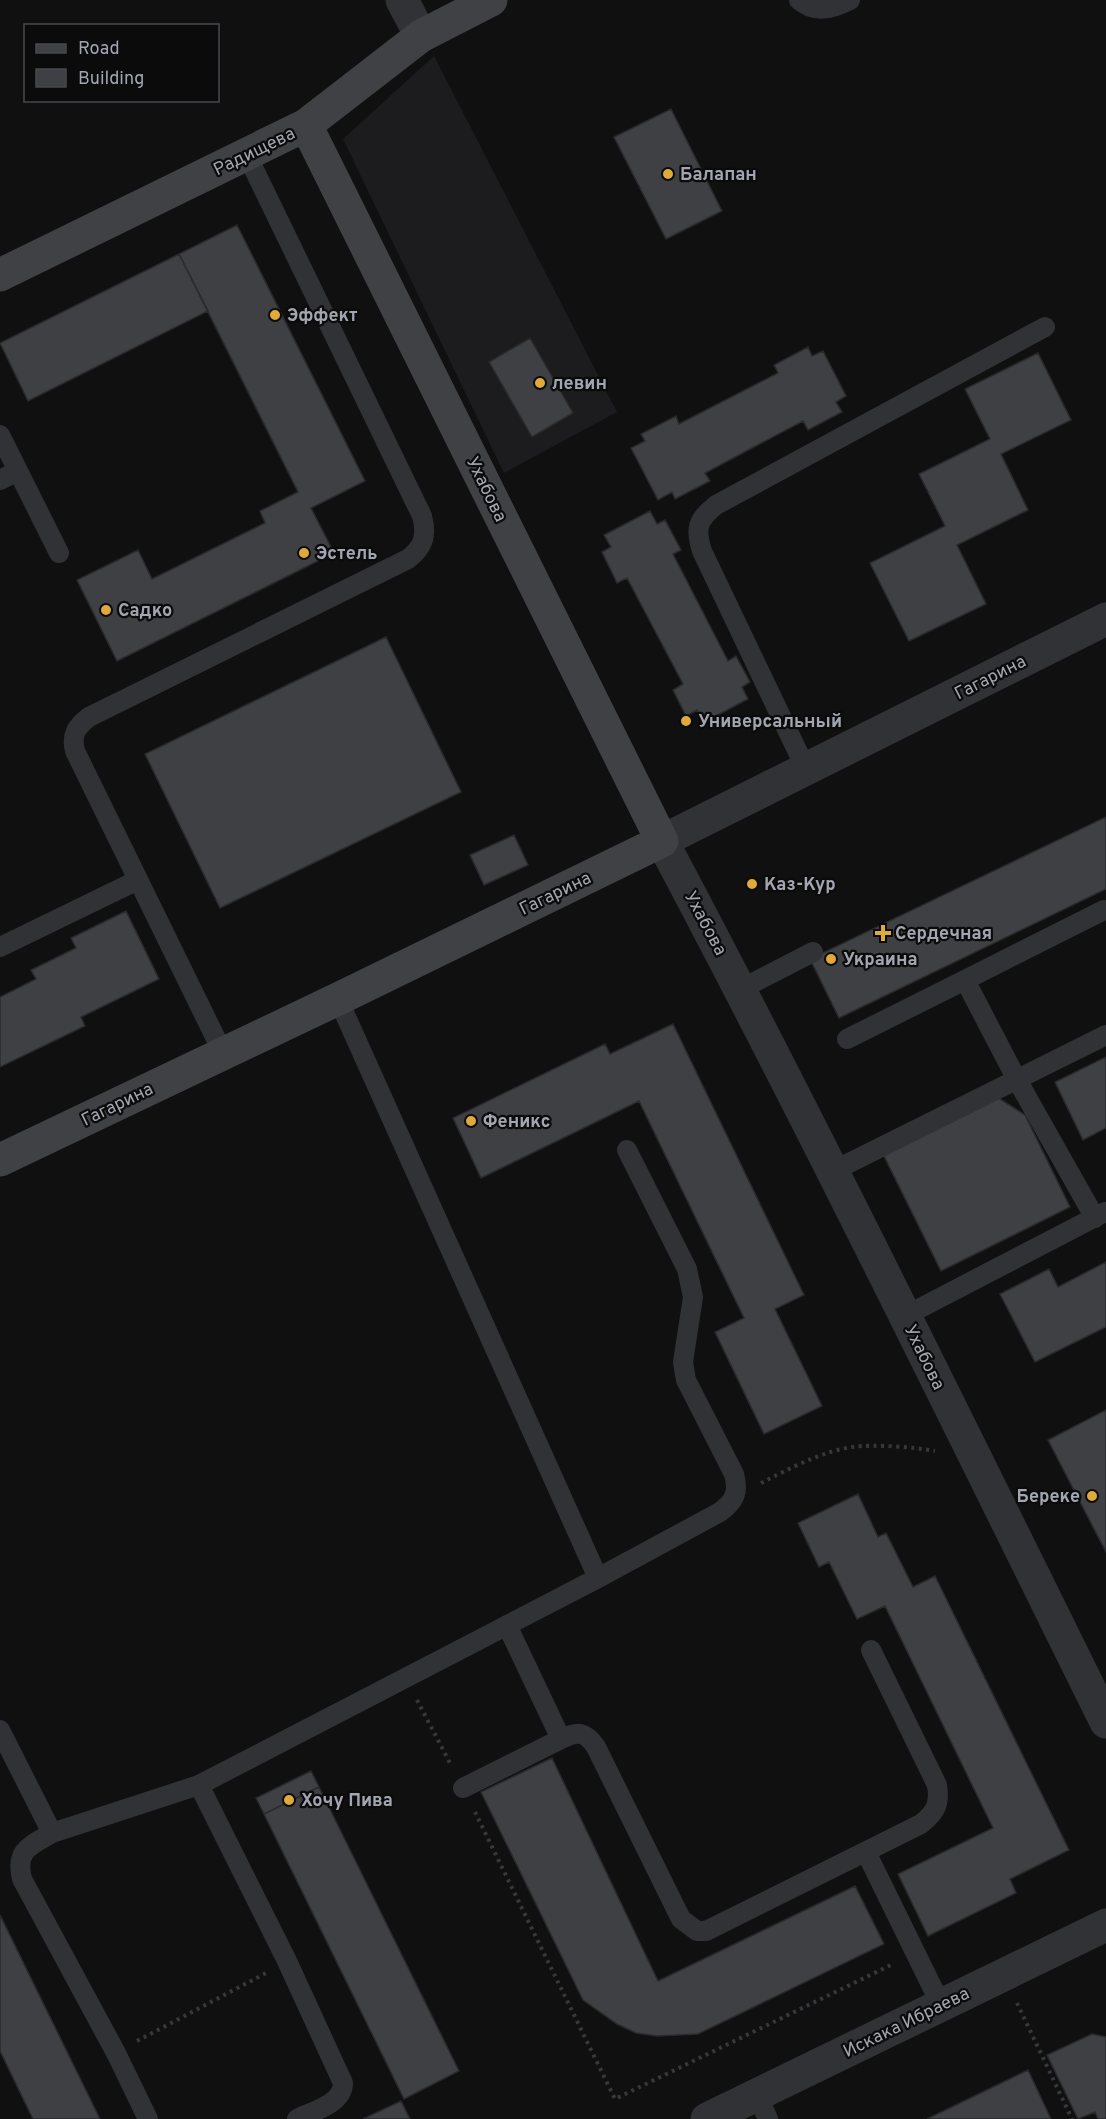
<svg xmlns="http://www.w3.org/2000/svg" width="1106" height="2119" viewBox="0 0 1106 2119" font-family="Overpass,sans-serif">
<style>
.built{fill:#1c1c1e}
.building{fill:#3f4044;stroke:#2a2a2d;stroke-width:1.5}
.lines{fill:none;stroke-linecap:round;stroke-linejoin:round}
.path{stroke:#37383c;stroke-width:4;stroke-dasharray:3 4.5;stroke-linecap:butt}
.lane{stroke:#313235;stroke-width:20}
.street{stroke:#313235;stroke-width:33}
.secondary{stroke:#3f4145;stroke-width:33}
.poi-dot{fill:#dfaa39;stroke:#0b0b0c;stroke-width:2}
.labels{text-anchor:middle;stroke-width:4.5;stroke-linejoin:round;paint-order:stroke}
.street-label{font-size:18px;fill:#a2a6b0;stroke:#0b0b0c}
.poi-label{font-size:18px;font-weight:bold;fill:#a2a6b0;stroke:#0b0b0c;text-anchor:start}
</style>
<rect width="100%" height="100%" fill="#101011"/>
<path class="built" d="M434 56 617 412 504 473 343 139Z"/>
<path class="building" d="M671 109 722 211 666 239 614 137Z
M237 225 365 481 311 508 334 553 117 661 77 580 138 550 152 579 265 523 260 511 298 492 179 254Z
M179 254 208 311 28 401 0 343Z
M530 338 573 413 532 437 489 362Z
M808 347 812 356 823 351 846 396 836 402 842 412 808 430 803 421 705 473 710 481 675 499 672 492 658 500 631 448 645 441 641 434 676 416 679 424 778 373 774 365Z
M1038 353 1071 420 1001 454 1028 510 957 545 986 604 909 641 870 563 945 526 919 474 990 439 965 389Z
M650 511 657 524 665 520 681 550 673 554 728 661 736 656 750 682 742 687 748 699 703 723 697 710 686 716 673 690 683 684 627 578 617 583 602 552 611 547 604 535Z
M386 637 461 792 220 908 145 754Z
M1106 817V889L839 1018 810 959Z
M514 835 528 865 484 885 470 855Z
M126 911 159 979 81 1017 85 1026 0 1067V997L36 979 31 970 76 948 71 938Z
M673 1024 804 1295 775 1309 822 1406 764 1434 715 1332 744 1318 639 1101 481 1178 453 1118 605 1044 610 1054Z
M1106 1057V1128L1083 1140 1055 1082Z
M997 1097 1025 1115 1070 1207 941 1271 883 1154Z
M1106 1262V1327L1035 1362 1000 1294 1049 1269 1058 1287Z
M1106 1410V1552L1048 1440Z
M858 1494 878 1537 886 1533 913 1587 935 1576 1069 1850 1010 1879 1016 1893 928 1936 898 1874 993 1828 885 1606 857 1619 829 1562 819 1567 798 1523Z
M552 1758 658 1981 855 1886 884 1944 698 2034 657 2036 636 2033 617 2024 583 2000 481 1792Z
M311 1771 319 1787 264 1814 256 1798Z
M319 1787 459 2071 404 2099 264 1814Z
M0 1915 100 2119H33L0 2051Z
M1092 2034 1106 2037V2119H1098L1095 2112 1078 2119 1047 2055Z
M1028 2070 1051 2119H927Z
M401 2101 410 2119H363Z"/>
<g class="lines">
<path class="path" d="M761 1483C789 1469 820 1452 852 1447 874 1444 913 1447 935 1451
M417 1700 451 1765
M475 1812 615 2099 893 1964
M1017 2003 1072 2119
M137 2041 266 1973"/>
<path class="lane" d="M799 0C815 14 832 9 850 0
M0 435 59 553
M0 480 18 471
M806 769 702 551C695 529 697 520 716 505L1045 327
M0 947 138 880
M741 989 813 952
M338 999 598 1578
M847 1039 965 980
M223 1053 75 751C71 735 76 727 89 717L408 559C424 547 427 535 422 516L247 155
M833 1171 1106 1035
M1095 1218 1016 1078 965 980 1104 910
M905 1316 1105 1212
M507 1625 561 1739
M0 1730 52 1833C30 1846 15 1850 22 1879L116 2053 148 2119
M463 1788 561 1739C578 1731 585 1731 596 1747L681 1919 697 1931H706L921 1824C936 1812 940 1804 937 1785L871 1650
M52 1833 199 1785
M866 1852 941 2005
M757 2095 768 2119
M297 2119C313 2111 343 2104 343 2083L287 1961 199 1785 598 1578 720 1512C735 1501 739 1492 734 1474L686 1380 683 1362 693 1297 687 1269 627 1150"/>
<path class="street" d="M402 0 421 36
M1106 619 662 841C816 1131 960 1427 1106 1722
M707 2119 1106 1925"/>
<path class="secondary" d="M0 275 306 125 421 36 491 0
M0 1160 338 999 662 841 306 125"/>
</g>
<g class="poi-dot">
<circle cx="668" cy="174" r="6"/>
<circle cx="275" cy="315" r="6"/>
<circle cx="540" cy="383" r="6"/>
<circle cx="304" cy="553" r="6"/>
<circle cx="106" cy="610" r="6"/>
<circle cx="686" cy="721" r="6"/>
<circle cx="752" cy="884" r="6"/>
<path d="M880 924h6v6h6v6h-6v6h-6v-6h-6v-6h6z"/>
<circle cx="831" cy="959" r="6"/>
<circle cx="471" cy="1121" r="6"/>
<circle cx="1092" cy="1496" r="6"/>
<circle cx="289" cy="1800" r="6"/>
</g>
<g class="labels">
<g class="street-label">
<text transform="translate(254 151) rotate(-26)" y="6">Радищева</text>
<text transform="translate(487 489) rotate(64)" y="6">Ухабова</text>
<text transform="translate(990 677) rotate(-27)" y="6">Гагарина</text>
<text transform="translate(555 893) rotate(-26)" y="6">Гагарина</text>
<text transform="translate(706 923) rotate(62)" y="6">Ухабова</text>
<text transform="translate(117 1104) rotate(-26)" y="6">Гагарина</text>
<text transform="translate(925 1357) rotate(64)" y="6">Ухабова</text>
<text transform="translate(906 2022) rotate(-26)" y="6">Искака Ибраева</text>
</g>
<g class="poi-label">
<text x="680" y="180">Балапан</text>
<text x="287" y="321">Эффект</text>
<text x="552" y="389">левин</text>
<text x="316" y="559">Эстель</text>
<text x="118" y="616">Садко</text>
<text x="698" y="727">Универсальный</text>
<text x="764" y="890">Каз-Кур</text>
<text x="895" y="939">Сердечная</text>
<text x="843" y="965">Украина</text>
<text x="483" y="1127">Феникс</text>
<text x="1080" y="1502" text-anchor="end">Береке</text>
<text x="301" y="1806">Хочу Пива</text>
</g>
</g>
<rect x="24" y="24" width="195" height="78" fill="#0b0b0c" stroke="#47494e" stroke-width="1.5"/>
<rect x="36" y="44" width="30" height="9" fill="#3f4145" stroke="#47494e" stroke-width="1.5"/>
<text x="78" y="54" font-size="18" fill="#a2a6b0">Road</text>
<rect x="36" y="69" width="30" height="18" fill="#3f4044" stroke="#47494e" stroke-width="1.5"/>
<text x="78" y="84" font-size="18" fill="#a2a6b0">Building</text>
</svg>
